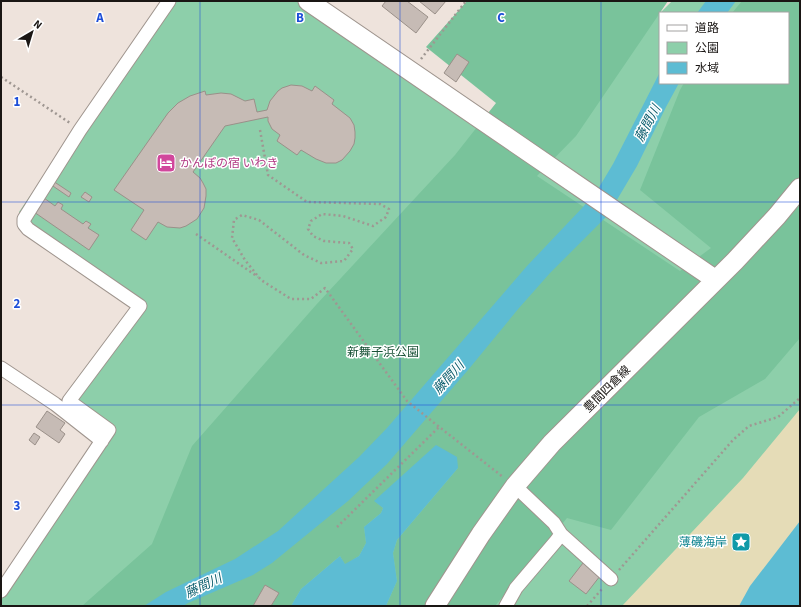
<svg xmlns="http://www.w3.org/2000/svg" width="801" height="607" viewBox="0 0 801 607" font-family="'Source Sans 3','Noto Sans JP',sans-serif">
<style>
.green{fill:#8dcfaa}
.forest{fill:#79c39b}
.sand{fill:#e5dcb7}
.water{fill:#5dbcd3}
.building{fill:#c6bbb5;stroke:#9a9089}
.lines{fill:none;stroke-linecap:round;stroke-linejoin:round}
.street-casing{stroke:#9f958e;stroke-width:15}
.secondary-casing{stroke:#9f958e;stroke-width:21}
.path{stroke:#9f9792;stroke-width:2.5;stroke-dasharray:2 3;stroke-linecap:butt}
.street{stroke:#fff;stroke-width:13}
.secondary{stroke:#fff;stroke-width:19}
.grid{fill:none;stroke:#1d4ed8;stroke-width:1;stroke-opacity:0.55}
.labels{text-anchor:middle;stroke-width:3;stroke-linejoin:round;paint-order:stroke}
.hotel-label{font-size:12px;fill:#b23c85;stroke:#fff;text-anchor:start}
.park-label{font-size:12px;fill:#185136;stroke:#fff}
.street-label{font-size:12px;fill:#1a1614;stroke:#fff}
.culture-label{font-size:12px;fill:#0d838f;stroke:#fff;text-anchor:end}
.water-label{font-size:13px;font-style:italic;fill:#106070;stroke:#fff}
.grid-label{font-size:13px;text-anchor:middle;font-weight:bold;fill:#1d4ed8;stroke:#fff;stroke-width:3;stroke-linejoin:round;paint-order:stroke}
</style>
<rect width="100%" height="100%" fill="#eee3dc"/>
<path class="green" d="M163 1H313L532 146 660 13V83H788V13H660L672 1H800V565L768 606H1V581L107 428 64 400 70 388 134 303 22 224 19 212Z"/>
<path class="forest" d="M467 1H668L576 136 537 176 680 271 711 248 640 190 680 90 684 83H788V13H732L742 1H800V338L765 379 699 417 611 530 567 518 495 606H386L397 581 393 553 397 540 458 468 375 501 383 508 381 513 364 527 366 543 359 556 345 565 340 556 301 589 291 606H82L152 544 192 446 316 305 455 155 496 103 426 47Z"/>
<path class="sand" d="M800 409V606H622L743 478Z"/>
<path class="water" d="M706 1H736L727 13H697Z
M660 72V83H679L666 107 637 166 608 215 550 273 519 308 468 370 387 464 348 501 272 563 253 575 188 603 183 606H144L166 592 235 559 278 531 359 457 387 428 527 266 583 207 598 189 613 164Z
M436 445 457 457 458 468 397 540 393 553 397 581 386 606H291L301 589 340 556 345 564 359 556 366 543 364 527 381 513 383 508 374 501Z
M800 521V606H739L750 586Z"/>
<path class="building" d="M386 1H407L428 17 416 33 382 6Z
M419 1H446L435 14Z
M457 54 469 62 456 82 444 73Z
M291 85 302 86 312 91 315 86 334 100 332 104 350 118 354 125 355 132V138L354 144 350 151 342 160 336 163H326L316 159 301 150 297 155 277 141 280 135 272 129 268 121V117L225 126 193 172 200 178 203 183 206 189V196L204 208 197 219 186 226 180 228 167 227 158 222 146 240 131 230 144 210 114 190 168 113 178 103 190 96 205 91 206 95 221 93 231 94 245 101 254 99 257 112 267 110 270 101 278 91 282 88Z
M50 179 71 193 69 197 47 182Z
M85 192 92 197 89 202 81 197Z
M44 198 55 206 58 202 63 205 61 209 83 224 86 221 91 224 88 228 99 235 89 250 34 212Z
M47 411 65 423 60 430 65 434 59 443 36 427Z
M34 433 40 437 35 445 29 440Z
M583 563 600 576 586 594 569 581Z
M265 585 279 593 271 606H253Z"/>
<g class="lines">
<defs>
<path id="street" d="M1 368 55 404 102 441
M561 534 611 579
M1 591 109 430 69 401 140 306 28 229 24 224V219L80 130 169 1
M506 606 516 588 556 541 561 534 554 523 515 486"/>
<path id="secondary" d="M308 1C443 94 580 187 716 280
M435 606 481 534 515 486 552 443 735 261 777 216 800 188"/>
</defs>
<use href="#street" class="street-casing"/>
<use href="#secondary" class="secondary-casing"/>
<path class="path" d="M421 59 466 1
M1 77 70 123
M260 130 268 175 307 202 380 204 389 209 386 217 373 226 343 216 322 214 311 221 308 229 313 236 324 241 349 243 353 249 344 261 321 263 304 255 259 220 242 215 234 220 232 238 245 260 261 280 291 299H311L325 288 407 401 433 422 503 477
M196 234 258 277
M337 527 439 427
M619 570 733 440 749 426 778 417 800 398
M587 606 602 589"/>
<use href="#street" class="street"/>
<use href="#secondary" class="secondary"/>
</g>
<path class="grid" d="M200 1V606M400 1V606M601 1V606M1 202H800M1 405H800"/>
<defs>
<symbol id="hotel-square" viewBox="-11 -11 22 22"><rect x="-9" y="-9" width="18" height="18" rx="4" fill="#d1479c" stroke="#fff"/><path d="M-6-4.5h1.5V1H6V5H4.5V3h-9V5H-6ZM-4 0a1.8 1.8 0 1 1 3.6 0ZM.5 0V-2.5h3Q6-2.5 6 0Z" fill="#fff"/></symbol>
<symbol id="sight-square" viewBox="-11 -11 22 22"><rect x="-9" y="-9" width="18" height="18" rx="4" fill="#0f9aa8" stroke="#fff"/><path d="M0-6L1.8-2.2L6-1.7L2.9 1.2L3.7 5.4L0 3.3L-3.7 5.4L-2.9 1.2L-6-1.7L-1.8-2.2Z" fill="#fff"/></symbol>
</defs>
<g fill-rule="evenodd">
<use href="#hotel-square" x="155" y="152" width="22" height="22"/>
<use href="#sight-square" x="730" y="531" width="22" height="22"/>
</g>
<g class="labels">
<g class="hotel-label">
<text x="180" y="167">かんぽの宿 いわき</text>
</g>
<g class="park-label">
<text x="383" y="356">新舞子浜公園</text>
</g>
<g class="street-label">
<text transform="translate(607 389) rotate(-45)" y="4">豊間四倉線</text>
</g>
<g class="culture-label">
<text x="727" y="546">薄磯海岸</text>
</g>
<g class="water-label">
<text transform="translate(647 123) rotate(-62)" y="5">藤間川</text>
<text transform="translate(448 377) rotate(-48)" y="5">藤間川</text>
<text transform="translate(203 585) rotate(-25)" y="5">藤間川</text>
</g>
</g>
<g class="grid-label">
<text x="100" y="22">A</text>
<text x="300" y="22">B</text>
<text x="501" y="22">C</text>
<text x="17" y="106">1</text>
<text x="17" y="308">2</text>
<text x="17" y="510">3</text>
</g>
<rect width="801" height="607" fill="none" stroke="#1a1614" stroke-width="4"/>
<rect x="659" y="12" width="130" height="72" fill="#ffffff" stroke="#a3a2a1"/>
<rect x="667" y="25" width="20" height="6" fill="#ffffff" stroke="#a3a2a1"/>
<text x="695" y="32" font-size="12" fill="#1a1614">道路</text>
<rect x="667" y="42" width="20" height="12" fill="#8dcfaa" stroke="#a3a2a1"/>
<text x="695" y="52" font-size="12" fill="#1a1614">公園</text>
<rect x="667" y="62" width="20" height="12" fill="#5dbcd3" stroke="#a3a2a1"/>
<text x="695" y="72" font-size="12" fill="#1a1614">水域</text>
<g transform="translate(32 32) rotate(38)" stroke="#ffffff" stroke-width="3" paint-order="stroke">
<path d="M0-3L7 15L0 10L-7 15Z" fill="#1a1614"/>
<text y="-6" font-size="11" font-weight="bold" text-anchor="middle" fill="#1a1614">N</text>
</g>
</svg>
